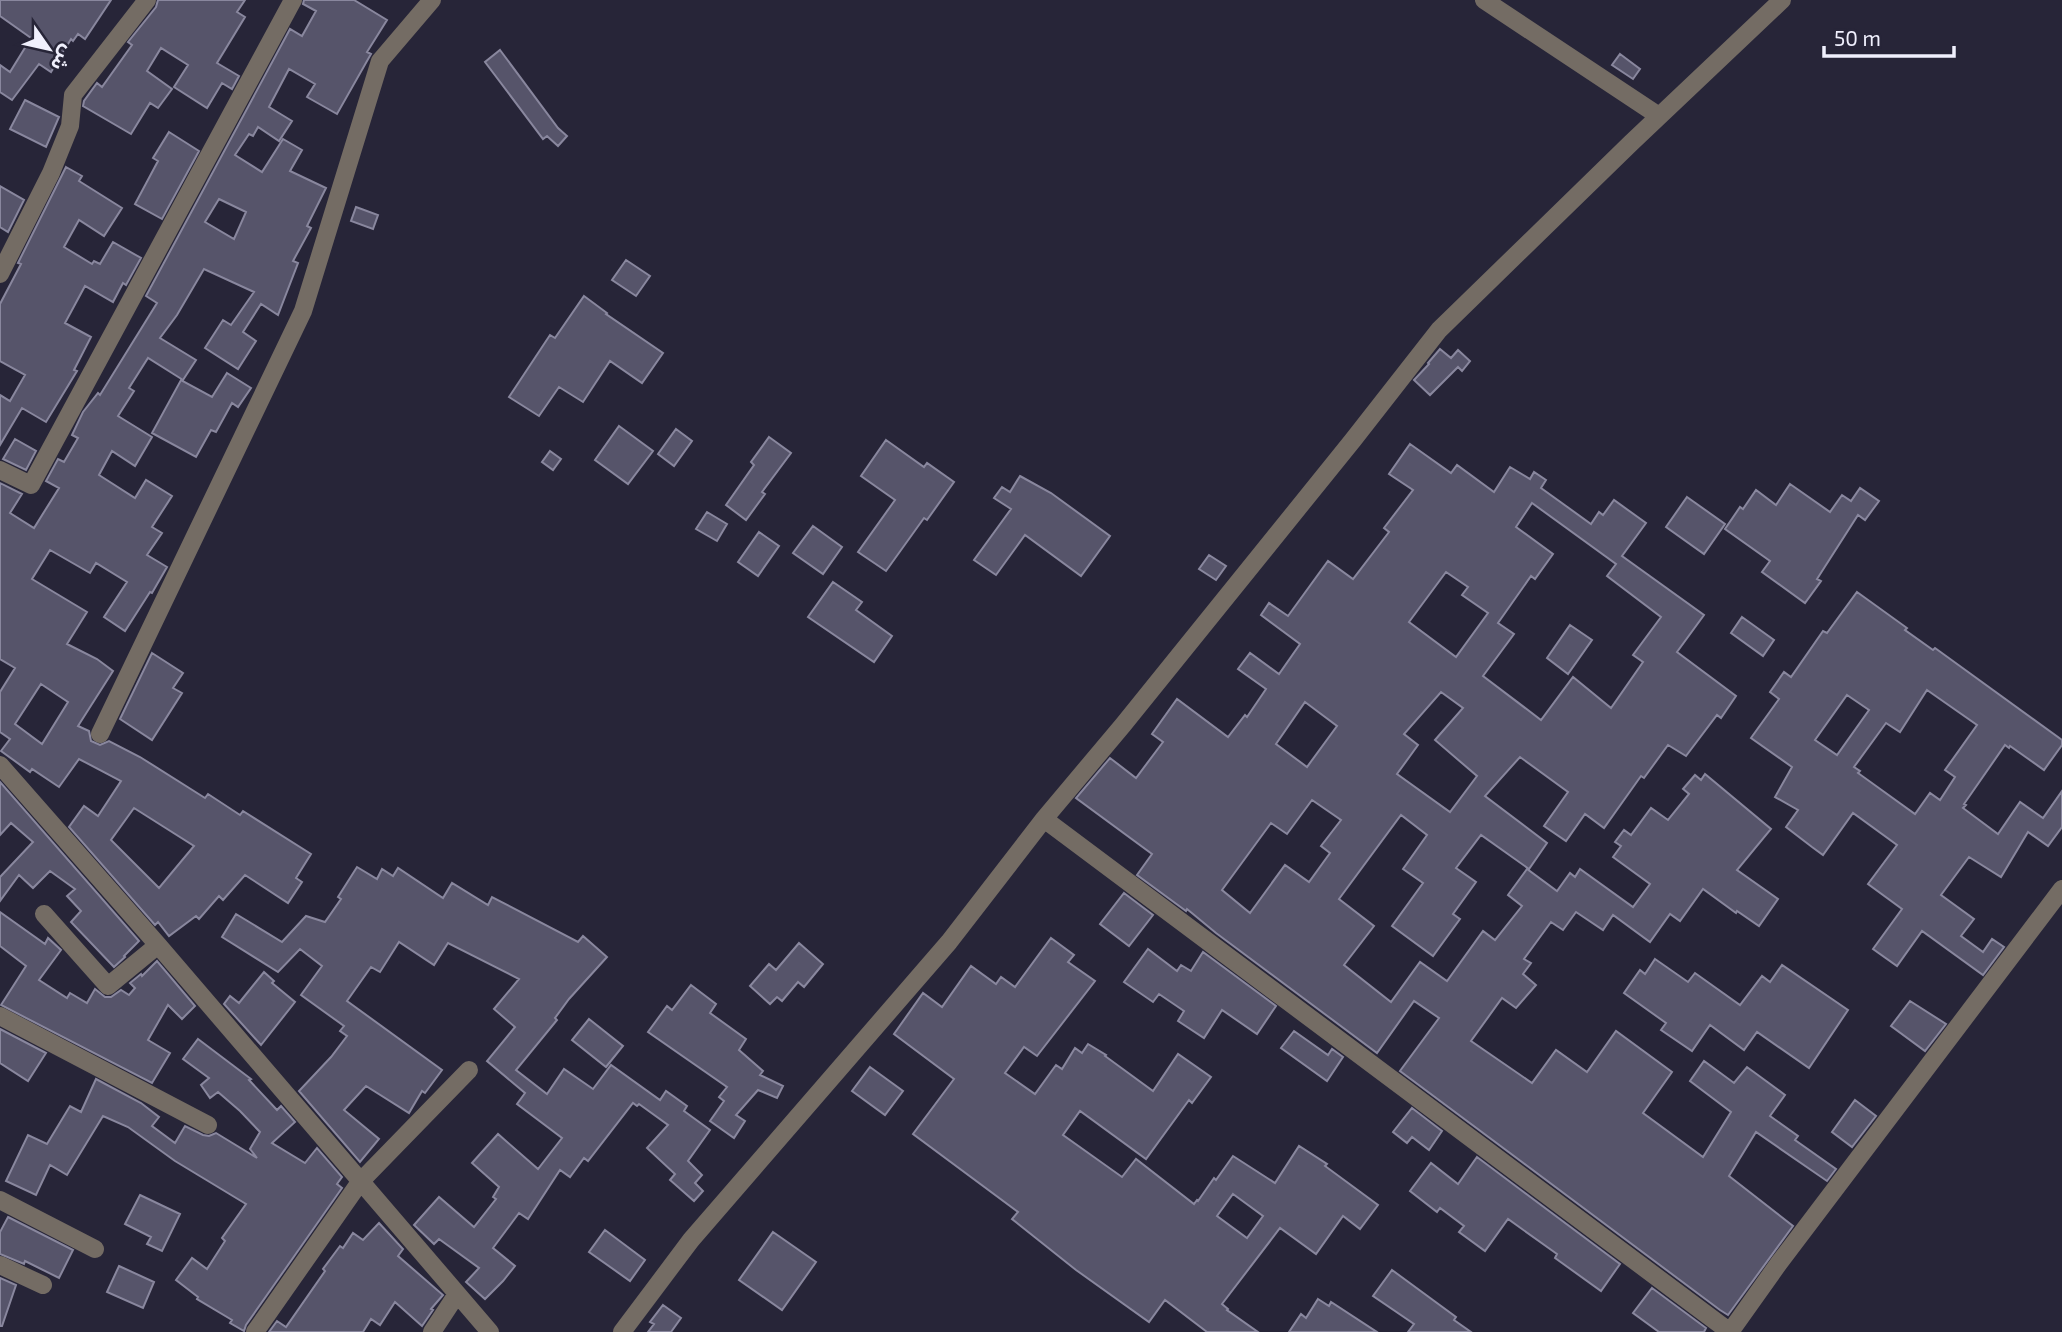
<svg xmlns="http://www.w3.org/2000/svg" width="2062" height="1332" viewBox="0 0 2062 1332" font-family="'Exo 2','Noto Sans Arabic',sans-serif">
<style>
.building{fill:#56546a;stroke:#89879e;stroke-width:2;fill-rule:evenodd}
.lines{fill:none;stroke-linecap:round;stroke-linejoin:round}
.minor{stroke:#746c64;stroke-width:18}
</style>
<rect width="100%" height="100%" fill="#272538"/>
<path class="building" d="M0 0H111L85 39 78 34 73 41 71 39 51 72 39 64 12 100 0 92V65L10 72 31 38 0 16Z
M158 0H245L237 12 245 17 217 63 239 76 232 89 222 83 207 108 174 87 188 65 161 48 147 71 172 89 158 108 150 103 131 134 83 106 84 101 97 83 102 87 132 45 128 42 156 7Z
M304 0H354L387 20 367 52 371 54 337 114 307 97 315 84 289 69 269 107 292 121 279 141 258 127 253 136 249 134 235 155 262 172 283 139 302 150 290 171 326 188 307 226 311 228 293 261 298 263 278 315 261 304 243 332 256 341 238 369 205 348 223 320 231 325 254 292 204 269 177 315 160 338 196 360 183 380 148 358 129 388 134 391 118 416 152 437 135 466 112 451 99 475 135 498 146 480 172 496 152 527 162 533 147 555 167 567 152 593 150 592 125 631 104 617 127 582 96 563 90 573 50 550 32 579 87 612 67 644 97 659 113 671 78 726 89 731 91 741 100 745 109 741 140 757 205 798 208 794 240 815 243 811 311 854 296 878 302 882 288 903 245 875 223 900 219 896 199 919 196 916 169 936 158 922 155 925 69 827 84 806 98 816 121 781 79 759 59 787 32 769 30 772 1 751 10 739 0 732V692L15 668 0 659V483L22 494 10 513 34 528 59 488 46 481 58 459 64 462 78 438 72 435 83 412 98 393 100 395 157 303 146 296 290 29 302 36 316 11 303 4ZM219 199 246 212 234 239 205 222ZM41 684 68 702 42 744 15 724ZM134 808 194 846 159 888 111 840Z
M500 50 558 128 567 136 558 146 547 136 543 139 485 62Z
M1620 54 1640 69 1633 79 1612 65Z
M25 100 59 117 46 147 10 129Z
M169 132 199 151 162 219 135 204 158 161 153 158Z
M66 167 82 176 79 181 122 208 104 236 79 220 64 247 92 264 94 261 100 264 113 242 141 258 126 285 123 283 113 302 85 286 65 323 91 337 74 370 77 371 46 422 22 408 0 445V395L10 401 25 375 0 361V304L21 264 18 263Z
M0 186 24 200 8 232 0 227Z
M356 207 378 215 373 229 351 221Z
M626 260 650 276 636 296 612 280Z
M584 296 607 313 606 314 663 353 642 383 610 361 583 402 559 387 539 416 509 397 550 335 555 338Z
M1440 349 1451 358 1458 350 1470 361 1462 371 1458 367 1430 395 1414 380 1429 364 1428 363Z
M227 373 251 388 238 407 232 403 216 432 211 430 196 457 152 433 181 380 212 397Z
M619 426 653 451 628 484 595 460Z
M676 429 692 441 674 466 658 454Z
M769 437 791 453 762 492 765 494 746 520 726 505 754 465 751 462Z
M15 439 36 451 26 470 3 459Z
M886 440 924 467 927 463 954 482 927 520 924 518 886 571 858 552 895 500 861 476Z
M1410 444 1451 473 1457 465 1494 492 1510 467 1530 479 1534 472 1546 480 1541 488 1591 524 1599 512 1603 515 1614 500 1646 523 1622 556 1704 615 1677 652 1736 696 1721 718 1717 715 1686 756 1668 745 1644 778 1641 776 1604 828 1585 814 1566 841 1544 826 1568 792 1520 757 1485 796 1547 843 1529 869 1481 835 1456 868 1476 882 1453 914 1460 919 1433 956 1392 926 1423 883 1403 869 1427 835 1401 815 1339 899 1374 926 1344 965 1391 1002 1420 962 1447 981 1483 931 1495 940 1522 906 1508 895 1527 869 1557 891 1570 873 1575 877 1580 869 1633 907 1650 884 1613 857 1621 846 1615 842 1624 830 1631 835 1651 808 1668 820 1689 794 1683 789 1695 775 1701 780 1705 774 1771 829 1737 870 1778 899 1759 926 1737 911 1736 913 1703 889 1680 921 1670 914 1650 942 1613 915 1603 930 1576 912 1563 930 1551 922 1524 959 1531 963 1523 974 1536 985 1516 1008 1502 998 1471 1041 1532 1083 1556 1050 1587 1072 1616 1031 1672 1072 1643 1113 1703 1157 1731 1112 1690 1081 1704 1061 1734 1083 1747 1067 1785 1095 1770 1116 1798 1136 1795 1140 1836 1169 1827 1181 1756 1132 1729 1176 1793 1226 1728 1315 1720 1310 1400 1071 1439 1018 1414 1001 1377 1053 1216 933 1187 909 1186 911 1137 875 1152 854 1076 798 1110 758 1136 778 1163 742 1152 734 1177 699 1228 737 1245 715 1247 717 1266 689 1238 669 1250 653 1279 674 1300 644 1261 615 1269 603 1288 616 1328 561 1353 579 1389 532 1384 528 1413 490 1389 474ZM1532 503 1616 564 1607 576 1661 617 1633 655 1643 662 1611 708 1573 677 1541 720 1483 676 1514 634 1498 623 1531 576 1535 579 1553 554 1516 527ZM1446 572 1468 587 1462 595 1488 613 1456 657 1409 622ZM1441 692 1463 708 1435 740 1477 776 1450 812 1397 774 1418 745 1404 734ZM1305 702 1337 726 1307 767 1276 744ZM1312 800 1341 820 1321 846 1330 853 1309 882 1285 865 1250 913 1222 890 1271 823 1287 834Z
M550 451 561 459 553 470 542 462Z
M1020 476 1051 493 1110 536 1081 576 1025 535 996 575 974 560 1011 509 994 498 1002 487 1010 492Z
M1790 484 1830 512 1842 495 1851 501 1860 488 1879 501 1865 520 1858 515 1817 579 1821 581 1805 603 1762 572 1770 561 1725 529 1740 507 1743 509 1756 490 1776 505Z
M1687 497 1725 524 1704 554 1666 527Z
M707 512 727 524 717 541 696 529Z
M813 526 842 547 823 574 793 553Z
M759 532 779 546 758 576 738 562Z
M1209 555 1226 566 1216 580 1199 569Z
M833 582 862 602 856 610 892 636 874 662 808 617Z
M1857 592 1907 628 1905 630 1933 650 1935 648 2062 740V745L2044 770 2010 746 2009 748 2005 745 1964 804 1966 805 1963 808 1998 834 2020 802 2043 818 2062 791V827L2048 846 2028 832 2001 877 1969 857 1941 895 1974 919 1961 936 1983 952 1992 939 2004 947 1983 975 1922 931 1897 966 1873 949 1902 909 1868 884 1897 845 1853 813 1823 855 1812 847 1786 827 1798 810 1775 797 1792 767 1751 738 1779 699 1770 692 1784 672 1791 677 1823 631 1827 633ZM1927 690 1977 725 1945 770 1955 777 1940 800 1930 793 1915 814 1858 773 1860 771 1854 767 1886 723 1900 732ZM1847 695 1869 710 1837 755 1815 740Z
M1742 617 1774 640 1763 656 1731 633Z
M1570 625 1592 640 1568 674 1547 658Z
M152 653 183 673 173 688 182 693 152 740 120 719Z
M0 782 139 941 124 956 125 957 114 967 71 922 81 911 67 896 75 889 50 871 33 888 19 875 0 901V877L33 842 11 823 0 835Z
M357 867 377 879 382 869 393 876 398 868 443 898 452 883 488 905 492 897 578 942 583 936 607 957 569 999 555 1018 557 1020 516 1070 547 1094 564 1069 593 1089 611 1065 660 1100 666 1091 687 1106 684 1111 710 1130 688 1161 702 1175 695 1183 703 1191 694 1201 670 1180 675 1174 647 1148 668 1125 639 1104 637 1106 633 1103 588 1161 584 1158 570 1177 560 1170 528 1219 519 1213 493 1248 515 1266 503 1281 485 1299 466 1282 479 1268 439 1239 434 1244 414 1225 439 1197 474 1227 496 1199 493 1197 499 1187 472 1163 498 1134 538 1169 562 1138 517 1104 525 1093 487 1061 515 1027 494 1009 519 979 448 943 434 965 399 942 380 972 371 967 347 1001 442 1070 425 1093 422 1091 409 1113 366 1086 344 1110 379 1139 360 1162 299 1091 331 1057 347 1036 340 1031 344 1026 301 995 322 966 300 949 278 972 222 937 236 914 282 942 306 916 325 922 341 899 338 897Z
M1124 893 1153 915 1129 946 1100 924Z
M0 912 45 944 48 938 61 950 39 980 67 998 70 993 87 1003 95 989 105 997H111L121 990 129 995 135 988 130 983 141 974 142 976 157 961 195 1006 182 1019 168 1005 148 1040 170 1053 152 1083 1 1005 26 966 0 946Z
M1051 938 1074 955 1068 962 1095 981 1037 1056 1024 1047 1005 1073 1035 1094 1056 1065 1062 1069 1075 1048 1082 1053 1088 1044 1106 1055 1105 1056 1153 1091 1178 1054 1211 1077 1192 1103 1189 1100 1146 1159 1080 1111 1063 1135 1122 1177 1136 1159 1194 1204 1197 1200 1198 1201 1214 1178 1216 1180 1233 1156 1275 1183 1299 1146 1327 1164 1325 1166 1378 1205 1360 1229 1343 1216 1316 1254 1280 1228 1222 1304 1228 1309 1227 1310 1258 1332H1207L1165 1300 1149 1322 1076 1270 1012 1219 1018 1212 913 1134 954 1079 894 1034 923 993 942 1007 971 966 996 984 1001 977 1015 987ZM1233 1194 1263 1216 1247 1238 1217 1216Z
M799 943 823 964 804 987 798 982 782 1001 777 997 770 1004 750 986 769 964 776 970Z
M1148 949 1177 971 1181 965 1191 971 1203 952 1276 1006 1257 1034 1222 1010 1204 1038 1178 1021 1184 1011 1159 994 1153 1002 1124 982Z
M1655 959 1688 982 1695 973 1740 1005 1762 976 1770 982 1782 965 1848 1010 1809 1068 1757 1032 1744 1050 1710 1025 1692 1051 1661 1030 1666 1023 1624 993 1640 970 1645 974Z
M264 972 274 981 272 983 295 1002 261 1045 224 1004 230 996 239 1003Z
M691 985 716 1004 710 1013 746 1039 739 1050 763 1071 760 1075 783 1086 777 1098 758 1090 736 1115 745 1121 734 1138 710 1121 724 1101 719 1097 727 1087 648 1032 667 1006 672 1010Z
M1910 1001 1946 1024 1925 1051 1891 1026Z
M589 1019 623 1046 606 1067 572 1040Z
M0 1029 46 1053 28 1081 0 1063Z
M1294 1031 1328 1055 1332 1049 1343 1057 1327 1081 1281 1048Z
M198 1039 251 1079 249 1080 277 1110 281 1106 295 1122 272 1143 305 1163 317 1148 342 1177 337 1184 342 1188 246 1325 244 1331 230 1323 232 1320 197 1299 198 1297 176 1280 192 1258 207 1269 225 1241 222 1238 246 1204 175 1161 128 1127 103 1116 67 1175 50 1165 36 1195 6 1181 28 1135 47 1144 70 1106 81 1112 96 1079 141 1103 159 1117 152 1126 175 1143 185 1126 203 1135 209 1136 216 1133 257 1158 250 1149 260 1132 240 1111 218 1092 210 1098 201 1085 209 1078 183 1059Z
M870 1067 903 1091 885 1115 852 1091Z
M1855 1100 1876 1116 1852 1147 1832 1132Z
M1412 1108 1442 1131 1429 1150 1412 1137 1407 1143 1393 1132Z
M1477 1157 1620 1264 1601 1291 1555 1258 1557 1254 1508 1219 1485 1251 1459 1232 1464 1226 1440 1208 1437 1212 1410 1191 1431 1163 1458 1184Z
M140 1195 180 1214 162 1251 147 1244 151 1237 125 1224Z
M8 1217 73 1250 59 1278 25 1261 24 1264 0 1254V1232Z
M379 1223 403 1249 398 1256 443 1295 431 1309 433 1310 422 1326 395 1302 380 1325 371 1319 363 1332H269L277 1321 286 1327 325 1271 323 1269 340 1246 343 1248 353 1233 363 1240Z
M605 1230 645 1260 630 1281 589 1252Z
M773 1232 816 1262 782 1310 739 1280Z
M119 1266 154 1282 143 1308 107 1292Z
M1392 1270 1456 1317 1454 1320 1471 1332H1408L1414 1324 1373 1296Z
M0 1278 16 1285 2 1326H0Z
M1652 1288 1706 1328 1704 1332H1659L1633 1313Z
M1318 1299 1329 1306 1331 1302 1377 1332H1289L1301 1314 1306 1318Z
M663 1305 681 1318 671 1332H648L654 1324 650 1322Z"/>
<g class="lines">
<path class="minor" d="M1484 0 1659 116
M0 274 51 173 70 126 73 95 147 0
M0 470 31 485 293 0
M100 734 303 311 380 61 432 0
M0 765 158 945 490 1332
M1044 819 1730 1332 1779 1263 2062 889
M44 914 108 986 158 945
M0 1016 208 1125
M0 1200 95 1249
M0 1265 43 1285
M255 1332 360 1182 469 1070
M432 1332 457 1294
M622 1332 691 1240 949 942 1044 819 1123 725 1353 440 1439 330 1631 143 1782 0"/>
</g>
<g transform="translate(49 49) rotate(124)" stroke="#272538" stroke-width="5" paint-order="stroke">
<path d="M0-5L12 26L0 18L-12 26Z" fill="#f0f0fd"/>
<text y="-10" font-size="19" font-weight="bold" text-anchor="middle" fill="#f0f0fd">ش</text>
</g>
<path d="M1824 46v10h130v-10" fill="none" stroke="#f0f0fd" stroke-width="3.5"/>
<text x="1834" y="46" font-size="21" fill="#f0f0fd" stroke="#272538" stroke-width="5" paint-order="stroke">50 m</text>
</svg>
